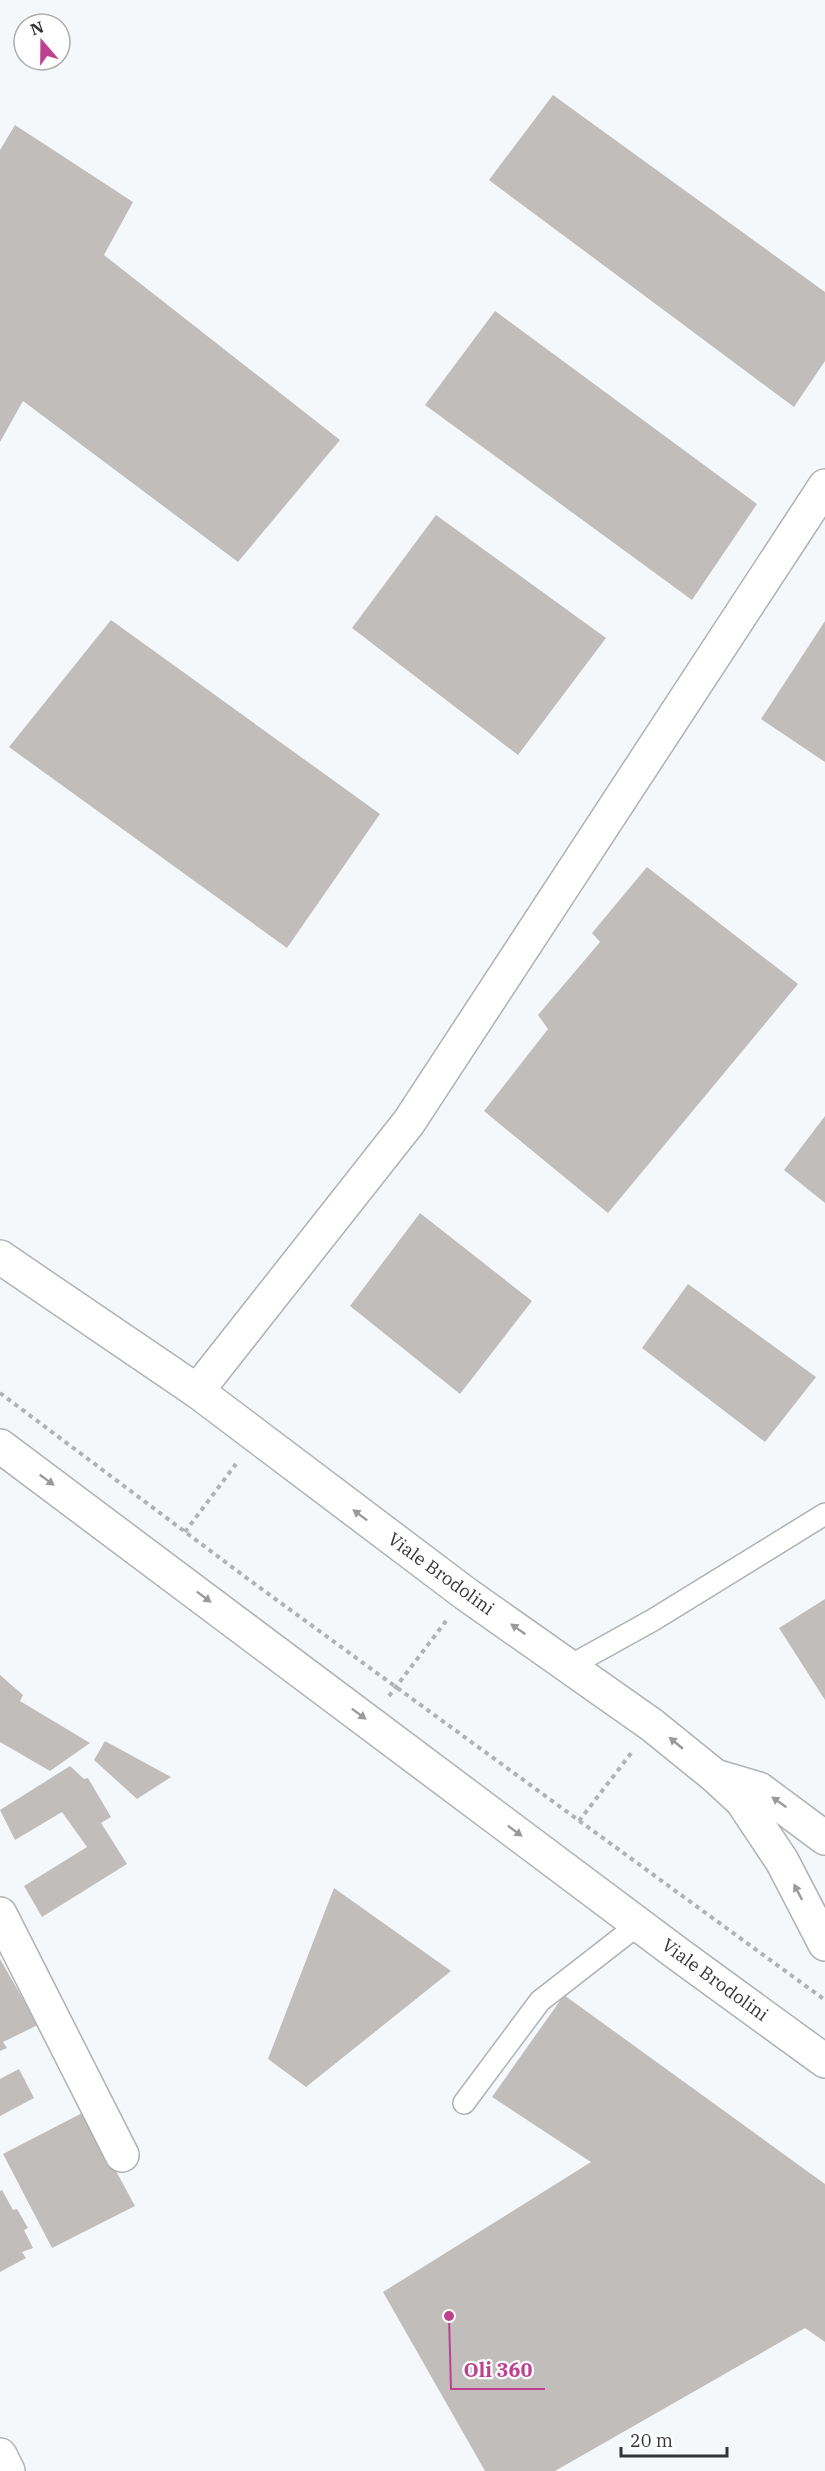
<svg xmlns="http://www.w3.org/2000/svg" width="825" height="2471" viewBox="0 0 825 2471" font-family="'IBM Plex Serif',serif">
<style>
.building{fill:#c1bdbb}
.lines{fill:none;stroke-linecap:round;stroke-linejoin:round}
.service-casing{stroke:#afb1b5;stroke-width:24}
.minor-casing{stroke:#afb1b5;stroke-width:36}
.tertiary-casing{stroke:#afb1b5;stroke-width:36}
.path{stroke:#b0b3b5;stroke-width:4;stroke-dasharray:4.5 4.5;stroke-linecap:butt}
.service{stroke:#fff;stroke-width:21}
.minor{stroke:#fff;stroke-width:33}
.tertiary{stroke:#fff;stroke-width:33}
.oneway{fill:#9a9a9b}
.labels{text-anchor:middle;stroke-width:4.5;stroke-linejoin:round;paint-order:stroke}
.street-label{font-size:18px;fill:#343537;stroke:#fff}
.leader{fill:none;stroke:#be418f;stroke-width:2}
.callout-dot{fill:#be418f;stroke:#fff;stroke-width:2}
.callout-label{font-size:20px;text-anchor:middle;font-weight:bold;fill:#be418f;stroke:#fff;stroke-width:4.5;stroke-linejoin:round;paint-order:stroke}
</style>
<rect width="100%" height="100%" fill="#f5f8fb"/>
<path class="building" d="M553 95 825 292V361L794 407 489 180Z
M15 125 133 202 104 255 340 440 238 562 23 401 0 442V150Z
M495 311 757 504 692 600 425 405Z
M436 515 606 638 518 755 352 628Z
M111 620 380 814 287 948 9 747Z
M825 621V762L761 719Z
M647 867 798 984 608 1213 484 1111 548 1029 538 1015 600 942 592 933Z
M825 1116V1203L784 1170Z
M420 1213 532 1301 460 1394 350 1306Z
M688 1284 816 1377 765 1442 642 1348Z
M825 1599V1700L779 1628Z
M0 1675 23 1695 20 1701 90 1743 50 1771 0 1742Z
M105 1741 171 1777 137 1799 94 1760Z
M70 1766 84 1779 88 1778 111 1817 101 1823 127 1864 42 1917 24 1886 87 1847 62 1812 15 1840 0 1810Z
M334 1888 451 1971 306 2087 268 2059Z
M0 1959 38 2025 3 2042 7 2048 0 2051Z
M564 1995 825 2184V2342L805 2328 555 2471H485L383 2292 591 2162 492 2097Z
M19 2069 34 2098 0 2116V2079Z
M84 2112 135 2206 52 2248 3 2154Z
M2 2190 13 2210 17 2209 28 2228 24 2230 33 2248 22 2252 26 2258 0 2272V2191Z"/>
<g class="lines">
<defs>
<path id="service" d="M570 1666 653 1620 825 1514
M464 2103 540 2001 639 1924"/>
<path id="minor" d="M197 1391 409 1122 825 486
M715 1776 759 1789 825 1838
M0 1914 122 2155
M0 2455 8 2471"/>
<path id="tertiary" d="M0 1257 197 1391 466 1594 652 1725 715 1776 742 1801 782 1861 825 1944
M0 1446 678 1954 825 2061"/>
</defs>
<use href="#service" class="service-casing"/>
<use href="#minor" class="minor-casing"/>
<use href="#tertiary" class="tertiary-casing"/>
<path class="path" d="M0 1393 248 1579 825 2000
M185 1532 236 1464
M389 1696 446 1621
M579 1821 632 1752"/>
<use href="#service" class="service"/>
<use href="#minor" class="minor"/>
<use href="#tertiary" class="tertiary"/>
</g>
<defs><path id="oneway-solid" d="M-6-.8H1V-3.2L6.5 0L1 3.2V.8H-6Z" transform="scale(1.5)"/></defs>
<g class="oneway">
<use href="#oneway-solid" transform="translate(47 1480) rotate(36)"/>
<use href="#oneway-solid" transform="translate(360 1515) rotate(-143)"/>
<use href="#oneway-solid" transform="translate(204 1597) rotate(37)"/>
<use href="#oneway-solid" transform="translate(518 1629) rotate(-145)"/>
<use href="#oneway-solid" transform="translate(359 1714) rotate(37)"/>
<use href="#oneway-solid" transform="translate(676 1743) rotate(-140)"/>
<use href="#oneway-solid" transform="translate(779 1802) rotate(-145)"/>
<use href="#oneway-solid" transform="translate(515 1831) rotate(37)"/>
<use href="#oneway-solid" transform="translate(798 1892) rotate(-117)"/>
</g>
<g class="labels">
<g class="street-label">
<text transform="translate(441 1574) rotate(36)" y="6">Viale Brodolini</text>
<text transform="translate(715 1980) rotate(36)" y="6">Viale Brodolini</text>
</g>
</g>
<path class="leader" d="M449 2316L451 2389H545"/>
<circle class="callout-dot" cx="449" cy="2316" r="6"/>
<g class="callout-label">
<text x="498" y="2377">Oli 360</text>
</g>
<g transform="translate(42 42) rotate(340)"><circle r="28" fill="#ffffff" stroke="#aeaeaf" stroke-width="1.5"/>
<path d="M0-4.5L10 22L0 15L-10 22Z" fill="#be418f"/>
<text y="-9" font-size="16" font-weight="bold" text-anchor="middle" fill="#343537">N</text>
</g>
<path d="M621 2447v9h106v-9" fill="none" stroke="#343537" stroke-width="3"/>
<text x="630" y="2447" font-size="18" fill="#343537" stroke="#ffffff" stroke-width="4.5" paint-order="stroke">20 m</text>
</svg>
